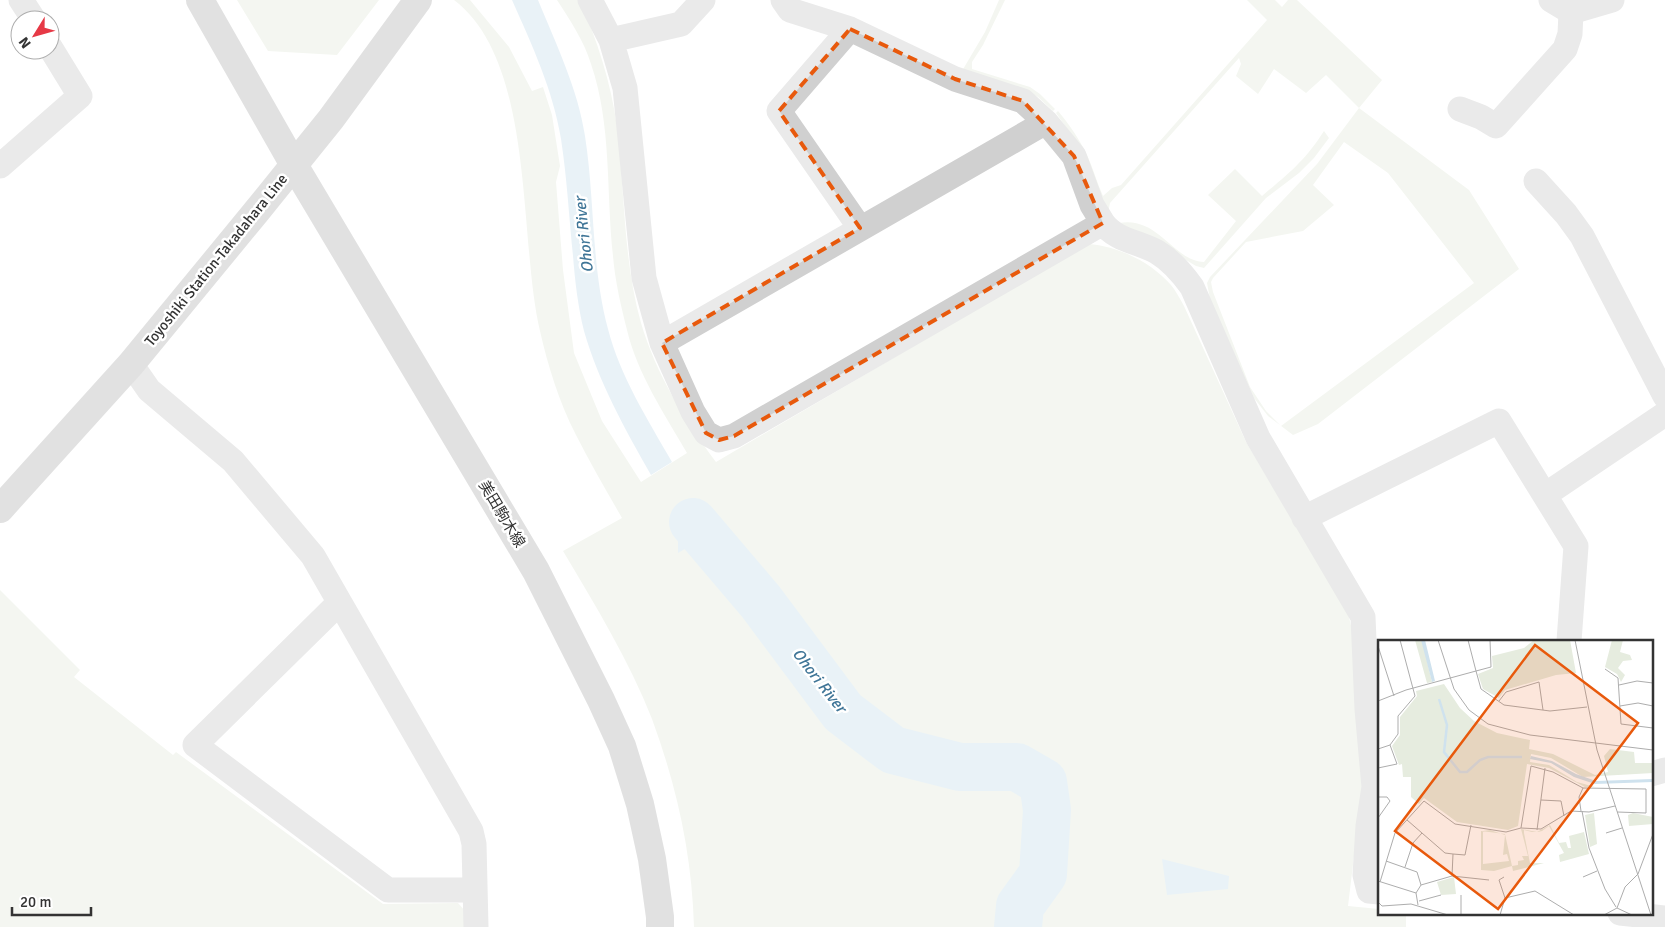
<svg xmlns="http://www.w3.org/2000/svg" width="1665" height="927" viewBox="0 0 1665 927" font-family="Signika,'Noto Sans JP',sans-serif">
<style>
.green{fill:#e6ecdf;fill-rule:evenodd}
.water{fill:#cfe2ee}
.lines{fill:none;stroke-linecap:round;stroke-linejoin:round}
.river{stroke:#cfe2ee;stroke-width:48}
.street{stroke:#d0d0d0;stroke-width:25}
.secondary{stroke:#bdbdbd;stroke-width:28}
.marked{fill:none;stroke:#e8590c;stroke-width:4;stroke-dasharray:10 6;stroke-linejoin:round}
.labels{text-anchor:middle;stroke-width:5;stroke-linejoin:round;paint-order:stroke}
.street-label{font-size:15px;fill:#333;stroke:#fff}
.water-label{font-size:16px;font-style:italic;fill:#3f7597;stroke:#fff}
.inset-river{fill:none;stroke:#cfe2ee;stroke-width:2.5}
.inset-road{fill:none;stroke:#adadad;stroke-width:1}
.view{fill:#e8590c;fill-opacity:0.15;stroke:#e8590c;stroke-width:2.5}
.inset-edge{fill:none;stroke:#333;stroke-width:2.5}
</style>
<rect width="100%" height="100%" fill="#fff"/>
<path class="green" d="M237 0H379L337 55 268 51Z
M454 0H470L509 47 532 91 543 87 552 115 560 166 556 182 563 270 574 353 602 421 641 482 687 453C665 415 637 373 627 330 621 306 615 281 613 256 606 192 612 125 591 64 584 41 570 20 557 0H580C597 41 611 82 617 127 625 192 623 259 641 323 656 374 684 419 716 462L1088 244C1118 246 1151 262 1171 285 1176 291 1180 299 1184 306L1246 442 1348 613 1352 630 1363 782 1348 906 1379 909V913H1406V927H694C692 855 677 787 652 719 629 660 595 605 563 551L622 518C606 490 590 463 576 435 559 402 548 366 540 331 518 238 536 62 454 0Z
M999 0H1005L983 45 972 62V69L1030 87 1040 94 1055 109 1053 111 1038 97 1025 90 962 71 985 32Z
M1247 0H1275L1282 7 1288 0H1297L1382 80 1359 108 1469 190 1519 269 1318 424 1293 435 1268 416 1254 398 1210 299 1207 283 1210 277 1317 164 1359 108 1326 75 1306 93 1274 69 1258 94 1236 76 1241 64 1239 58 1110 203 1108 213 1080 147 1056 113 1058 111C1069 124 1080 140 1087 155 1093 168 1097 183 1103 196L1112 188 1121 185 1267 20ZM1344 142 1388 173 1474 283 1281 426 1266 411 1250 387 1213 292 1211 282 1213 278 1246 242 1303 231 1334 205 1313 185Z
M1324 131 1329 138 1314 158 1299 173 1266 198 1204 268 1196 266 1146 236 1119 223C1159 216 1173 261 1204 262L1236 221 1208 195 1235 169 1262 196C1288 174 1305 161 1324 131Z
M0 590 80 670 74 677 173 755 176 752 383 904 458 903 466 912 467 927H0Z"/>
<path class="water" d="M512 0H538C556 44 578 89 585 136 595 200 591 266 608 329 620 376 648 420 672 462L651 475C625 429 599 383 584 331 578 307 575 281 573 256 569 217 567 178 561 139 553 90 532 45 512 0Z
M701 513 724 526 678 553V528Z
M1162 859 1229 876 1228 889 1167 895Z"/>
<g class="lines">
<path class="river" d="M693 522 761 602 843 712 893 750 960 767H1017L1043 782 1047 810 1043 874 1020 906 1018 927"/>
<path class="street" d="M21 0 34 20
M590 0 611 40 625 88 644 278 662 343 693 412 706 433 719 440 734 436 1103 223C1115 240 1139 242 1157 252 1172 261 1182 273 1192 287L1258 438 1363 617 1367 709 1374 787 1368 826 1365 875 1369 891 1379 892
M783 0 790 10 850 29 955 79 1023 101 1046 122 1074 156 1092 205 1103 223
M1551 0 1571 12 1612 0
M850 29 779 111 860 228
M611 40 681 24 703 0
M1460 109 1481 117 1496 126 1565 49 1570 34 1571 12
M0 166 80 96 50 47
M1536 181 1566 214 1582 236 1665 396
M662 343 1046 122
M131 364 149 390 233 461 313 556 471 831 474 844 476 927
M1545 495 1665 414
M1304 518 1499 421 1576 546 1569 641
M339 603 195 745 388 890H474
M1651 774 1665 770
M1620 913 1665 918"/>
<path class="secondary" d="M200 0 294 165 536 571 601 700 622 746 640 804 652 859 660 917V927
M0 509 131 364 256 212 331 119 418 0"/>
</g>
<path d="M0 0H1665V927H0ZM850 29 955 79 1023 101 1074 156 1103 223 734 436 719 440 706 433 662 343 860 228 779 111Z" fill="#fff" fill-opacity=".55" fill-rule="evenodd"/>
<path class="marked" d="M850 29 955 79 1023 101 1074 156 1103 223 734 436 719 440 706 433 662 343 860 228 779 111Z"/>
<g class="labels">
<g class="street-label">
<text transform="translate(216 260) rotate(-51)" y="5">Toyoshiki Station-Takadahara Line</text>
<text transform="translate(502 514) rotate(59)" y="5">美田駒木線</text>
</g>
<g class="water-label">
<text transform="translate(583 235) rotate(-96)" y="6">Ohori River</text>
<text transform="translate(820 680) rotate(52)" y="6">Ohori River</text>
</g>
</g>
<g transform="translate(1378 640)">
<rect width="275" height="275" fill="#fff"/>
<path d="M37 0H44L54 42 49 43ZM156 0H192L198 33 178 35 127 50 121 58 105 49 100 34 115 28 114 16 146 8ZM234 0H245L242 12 252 15 254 20 245 21 240 28 247 35 243 42 239 34 227 27ZM66 44 82 68 96 81 119 93 152 100 151 109 175 114 217 135 230 132 226 116 232 109 256 112 257 123H275V133L205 137 173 118 153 114 152 122 171 125 199 142 217 147H207L171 128 149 124 140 186 130 190 79 182 46 158 41 164 33 157V137H25L24 124 21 125 14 106 22 95V77L39 56 38 51ZM216 173 219 204 212 207 207 175ZM255 173 275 177V184L251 186 250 175ZM172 185 181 203 188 202 190 208H193L191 196 206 192 211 214 182 222 181 215 186 213 171 186 164 191 160 192H154L146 190V193L152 223H166L135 231 134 226 116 231 103 230V191L127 194 134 226 140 225V221L146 220 144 216H150L143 189 159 192ZM112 190 127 195 125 215 129 214 131 221 105 224V191ZM76 237 78 254 63 255 59 242Z" fill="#e6ecdf" fill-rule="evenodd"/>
<path d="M43 0H47L57 41 54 42ZM153 116 174 121 198 134 218 141 275 139V142L217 144 196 137 173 123 152 119Z" fill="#cfe2ee"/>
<path class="inset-river" d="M61 59 69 85 66 112 82 132H89L102 120 110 117H144"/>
<path class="inset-road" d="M60 0 76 49 91 70 110 84 152 95 275 110M112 0 113 27 98 31 103 49 126 65 172 71 209 67M197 0 219 110 273 275M0 6 16 56M227 29 240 38 243 84 275 88M241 45 259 41 275 43M0 61 28 50 98 31 90 0M121 61 128 52 161 42 165 70M242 66 260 63 275 66M0 109 12 105 20 94V76L37 56 22 0M0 128 19 124 12 105M0 157H9L12 161 0 178M163 160 183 161 186 176M203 171 201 157 205 148M204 171 211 208 227 249 238 267M29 180 67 213 75 214 87 215 93 185M143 188 163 189 193 171 211 172 237 166M159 190 167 128M228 193 244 188M8 221 39 232 43 245M27 227 35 203 44 193M74 236 111 240M126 237 121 240 127 258M205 237 219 231M0 241 38 253M2 242 17 193 46 161 77 184 128 192 143 188 153 126 175 132 205 148 268 149V173L239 172M83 255V274M41 261 63 255M0 262 4 266 33 264 70 275M40 265 38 253 43 245 74 236 75 214M239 268 254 275M73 275H98M122 275 127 258 157 251 196 275M226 275 239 268 247 247 260 234 275 194"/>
<path class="view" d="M157 5 260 83 120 269 17 191Z"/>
<rect width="275" height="275" class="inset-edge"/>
</g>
<g transform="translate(35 35) rotate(233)"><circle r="24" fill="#ffffff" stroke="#adadad"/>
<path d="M0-4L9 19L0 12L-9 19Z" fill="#e63946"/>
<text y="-8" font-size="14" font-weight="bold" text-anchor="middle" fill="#333333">N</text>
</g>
<path d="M12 907v8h79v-8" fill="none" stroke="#333333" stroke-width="2.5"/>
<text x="20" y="907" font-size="15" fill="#333333" stroke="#ffffff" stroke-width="4" paint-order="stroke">20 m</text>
</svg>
